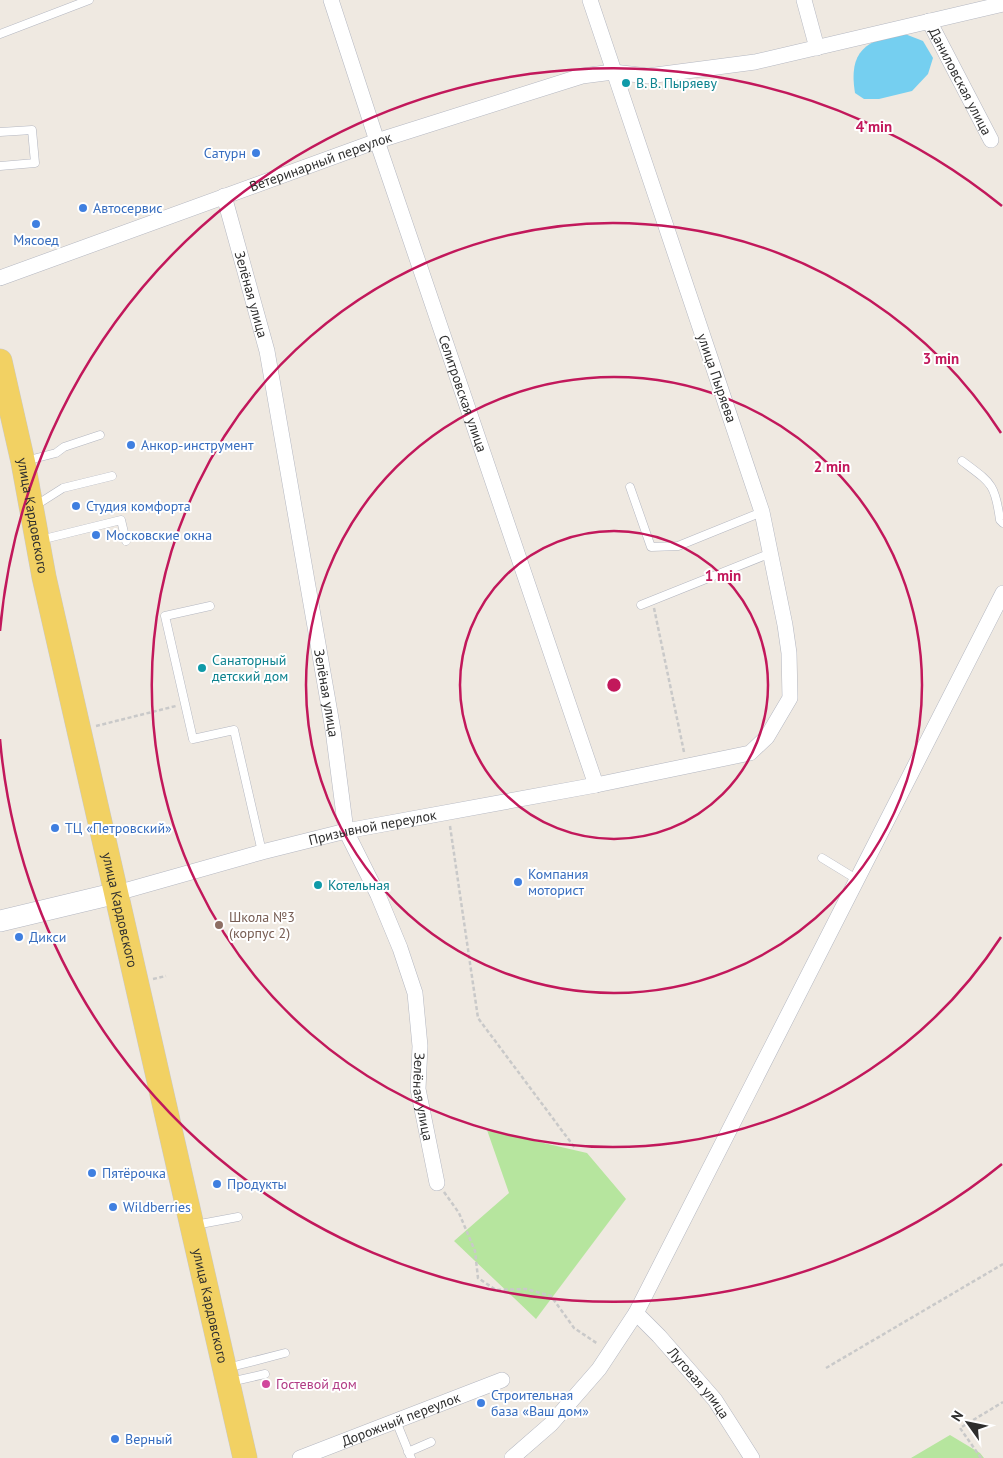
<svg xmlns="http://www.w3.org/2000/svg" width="1003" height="1458" viewBox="0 0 1003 1458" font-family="'PT Sans',sans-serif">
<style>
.green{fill:#b6e59e}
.water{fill:#75cff0}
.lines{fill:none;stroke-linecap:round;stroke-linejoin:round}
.lane-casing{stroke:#b4b7c1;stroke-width:9}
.street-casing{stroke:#b4b7c1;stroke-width:16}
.secondary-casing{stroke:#b4b7c1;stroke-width:22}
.primary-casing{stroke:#c9c9c9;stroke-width:25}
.path{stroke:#c9c9c9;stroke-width:2.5;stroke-dasharray:4 2.5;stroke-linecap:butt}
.lane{stroke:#fff;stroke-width:8}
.street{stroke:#fff;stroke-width:15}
.secondary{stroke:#fff;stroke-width:21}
.primary{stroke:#f2d163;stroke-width:24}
.ring{fill:none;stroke:#c2185b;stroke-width:2.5}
.culture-dot{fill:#0f9aa8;stroke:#fff;stroke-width:2}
.shop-dot{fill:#3f7fe0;stroke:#fff;stroke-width:2}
.education-dot{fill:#8d6e63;stroke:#fff;stroke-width:2}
.hotel-dot{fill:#d1479c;stroke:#fff;stroke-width:2}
.labels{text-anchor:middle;stroke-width:4;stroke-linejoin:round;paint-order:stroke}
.street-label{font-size:14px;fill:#2e2e2e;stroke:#fff}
.culture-label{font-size:14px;fill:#0d838f;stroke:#fff;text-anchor:start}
.shop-label{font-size:14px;fill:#366cbe;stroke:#fff;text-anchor:start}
.education-label{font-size:14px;fill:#785e54;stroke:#fff;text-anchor:start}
.hotel-label{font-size:14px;fill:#b23c85;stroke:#fff;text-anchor:start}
.centre{fill:#c2185b;stroke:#fff;stroke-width:2.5}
.ring-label{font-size:15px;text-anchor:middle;font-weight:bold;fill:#c2185b;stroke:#fff;stroke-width:4;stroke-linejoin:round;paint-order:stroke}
</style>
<rect width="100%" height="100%" fill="#efe9e1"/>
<path class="green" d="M487 1130 587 1153 626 1199 536 1319 454 1241 509 1193Z
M950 1435 980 1453 984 1458H911Z"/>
<path class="water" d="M905 34 923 41 933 58 928 74 912 91 879 99H864L855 93C848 51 866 39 905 34Z"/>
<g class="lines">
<defs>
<path id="lane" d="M0 34 89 0
M0 132 32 130 35 163 0 166
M25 461 56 453 64 447 100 435
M962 461C991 483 995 483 1000 520L1003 523
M630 487 651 547 678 546 762 512
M34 503 41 502 63 488 112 476
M40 540 121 520 126 541
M641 605 771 553
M210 606 165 616 193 739 234 730 262 852
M822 858 858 880
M195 1225 238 1217
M227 1368 285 1353
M230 1382 265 1374
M396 1421 411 1458
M408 1452 431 1442"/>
<g id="street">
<path id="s1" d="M331 0 377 141 596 785"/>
<path d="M804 0 817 48"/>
<path id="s2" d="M929 21 991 140"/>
<path id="s3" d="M224 196 267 351 333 730 346 831 378 895 400 948 415 993 420 1046 418 1089 437 1183"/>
<path id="s4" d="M0 278 377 141 582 76 613 72 648 76 755 62 1003 4"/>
<path id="s5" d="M117 893 262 852 346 831 596 785 750 753 767 737 790 698 789 653 785 625 762 512 590 0"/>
<path id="s6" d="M636 1313 659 1336 715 1400 752 1458"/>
<path id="s7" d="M300 1458 502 1380"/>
<path d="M512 1458 551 1424 599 1369 636 1313 1003 593"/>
</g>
<path id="secondary" d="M0 921 117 893"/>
<g id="primary">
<path id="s8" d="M0 361 23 462 44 577 245 1458"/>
</g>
</defs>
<use href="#lane" class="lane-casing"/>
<use href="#street" class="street-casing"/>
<use href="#secondary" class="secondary-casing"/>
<use href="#primary" class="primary-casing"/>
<path class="path" d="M654 608 684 752
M96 726 176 706
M450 826 478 1018 575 1148
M153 979 166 976
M444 1192 459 1213 475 1251 478 1278 496 1290 526 1289 551 1296 574 1328 598 1344
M826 1368 1003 1264
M981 1458 960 1428 1003 1402"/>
<use href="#lane" class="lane"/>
<use href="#street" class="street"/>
<use href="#secondary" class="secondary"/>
<use href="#primary" class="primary"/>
</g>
<g class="ring">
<circle cx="614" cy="685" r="154"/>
<circle cx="614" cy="685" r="308"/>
<path d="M1001 937A462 462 0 1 1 1001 433"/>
<path d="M1002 1164A616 616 0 0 1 0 739M0 631A616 616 0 0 1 1002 206"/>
</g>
<g class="culture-dot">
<circle cx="626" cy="83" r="5"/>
<circle cx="202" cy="668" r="5"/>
<circle cx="318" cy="885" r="5"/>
</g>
<g class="shop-dot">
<circle cx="256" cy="153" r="5"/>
<circle cx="83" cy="208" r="5"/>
<circle cx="36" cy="224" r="5"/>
<circle cx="131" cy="445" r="5"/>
<circle cx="76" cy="506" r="5"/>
<circle cx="96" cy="535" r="5"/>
<circle cx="55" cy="828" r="5"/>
<circle cx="518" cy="882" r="5"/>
<circle cx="19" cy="937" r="5"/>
<circle cx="92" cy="1173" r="5"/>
<circle cx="217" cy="1184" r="5"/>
<circle cx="113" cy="1207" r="5"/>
<circle cx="481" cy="1403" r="5"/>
<circle cx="115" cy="1439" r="5"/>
</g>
<circle class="education-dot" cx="219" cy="925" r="5"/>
<circle class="hotel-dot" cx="266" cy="1384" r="5"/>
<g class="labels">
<g class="street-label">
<text dy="5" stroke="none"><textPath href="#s2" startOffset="68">Даниловская улица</textPath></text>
<text dy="5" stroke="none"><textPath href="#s4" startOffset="341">Ветеринарный переулок</textPath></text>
<text dy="5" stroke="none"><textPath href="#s3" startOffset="102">Зелёная улица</textPath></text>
<text transform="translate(717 378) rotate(71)" y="5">улица Пыряева</text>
<text dy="5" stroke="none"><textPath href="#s1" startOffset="415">Селитровская улица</textPath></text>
<text dy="5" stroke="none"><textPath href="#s8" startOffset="158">улица Кардовского</textPath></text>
<text dy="5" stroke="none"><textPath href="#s3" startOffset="508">Зелёная улица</textPath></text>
<text dy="5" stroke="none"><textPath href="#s5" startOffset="264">Призывной переулок</textPath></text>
<text dy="5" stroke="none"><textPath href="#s8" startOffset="562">улица Кардовского</textPath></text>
<text dy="5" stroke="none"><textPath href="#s3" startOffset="928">Зелёная улица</textPath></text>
<text dy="5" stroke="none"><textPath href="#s8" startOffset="968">улица Кардовского</textPath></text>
<text dy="5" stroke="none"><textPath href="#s6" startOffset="94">Луговая улица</textPath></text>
<text dy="5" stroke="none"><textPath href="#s7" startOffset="108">Дорожный переулок</textPath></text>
</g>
<g class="culture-label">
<text x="636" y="88">В. В. Пыряеву</text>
<text x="212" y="665">Санаторный<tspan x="212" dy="16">детский дом</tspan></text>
<text x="328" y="890">Котельная</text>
</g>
<g class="shop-label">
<text x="246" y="158" text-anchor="end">Сатурн</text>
<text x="93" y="213">Автосервис</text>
<text x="36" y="245" text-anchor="middle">Мясоед</text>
<text x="141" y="450">Анкор-инструмент</text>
<text x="86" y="511">Студия комфорта</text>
<text x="106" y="540">Московские окна</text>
<text x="65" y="833">ТЦ «Петровский»</text>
<text x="528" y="879">Компания<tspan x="528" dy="16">моторист</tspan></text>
<text x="29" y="942">Дикси</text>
<text x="102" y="1178">Пятёрочка</text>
<text x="227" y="1189">Продукты</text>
<text x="123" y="1212">Wildberries</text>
<text x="491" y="1400">Строительная<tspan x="491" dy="16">база «Ваш дом»</tspan></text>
<text x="125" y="1444">Верный</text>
</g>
<g class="education-label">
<text x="229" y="922">Школа №3<tspan x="229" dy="16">(корпус 2)</tspan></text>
</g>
<g class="hotel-label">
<text x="276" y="1389">Гостевой дом</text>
</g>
</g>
<circle cx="614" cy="685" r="8" class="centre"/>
<g class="ring-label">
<text x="874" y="132">4 min</text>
<text x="941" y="364">3 min</text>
<text x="832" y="472">2 min</text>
<text x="723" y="581">1 min</text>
</g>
<g transform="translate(968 1423) rotate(303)" stroke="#ffffff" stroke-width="4" paint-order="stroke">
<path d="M0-4L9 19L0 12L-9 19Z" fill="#2e2e2e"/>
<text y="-8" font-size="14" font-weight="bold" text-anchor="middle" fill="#2e2e2e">N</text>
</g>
</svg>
